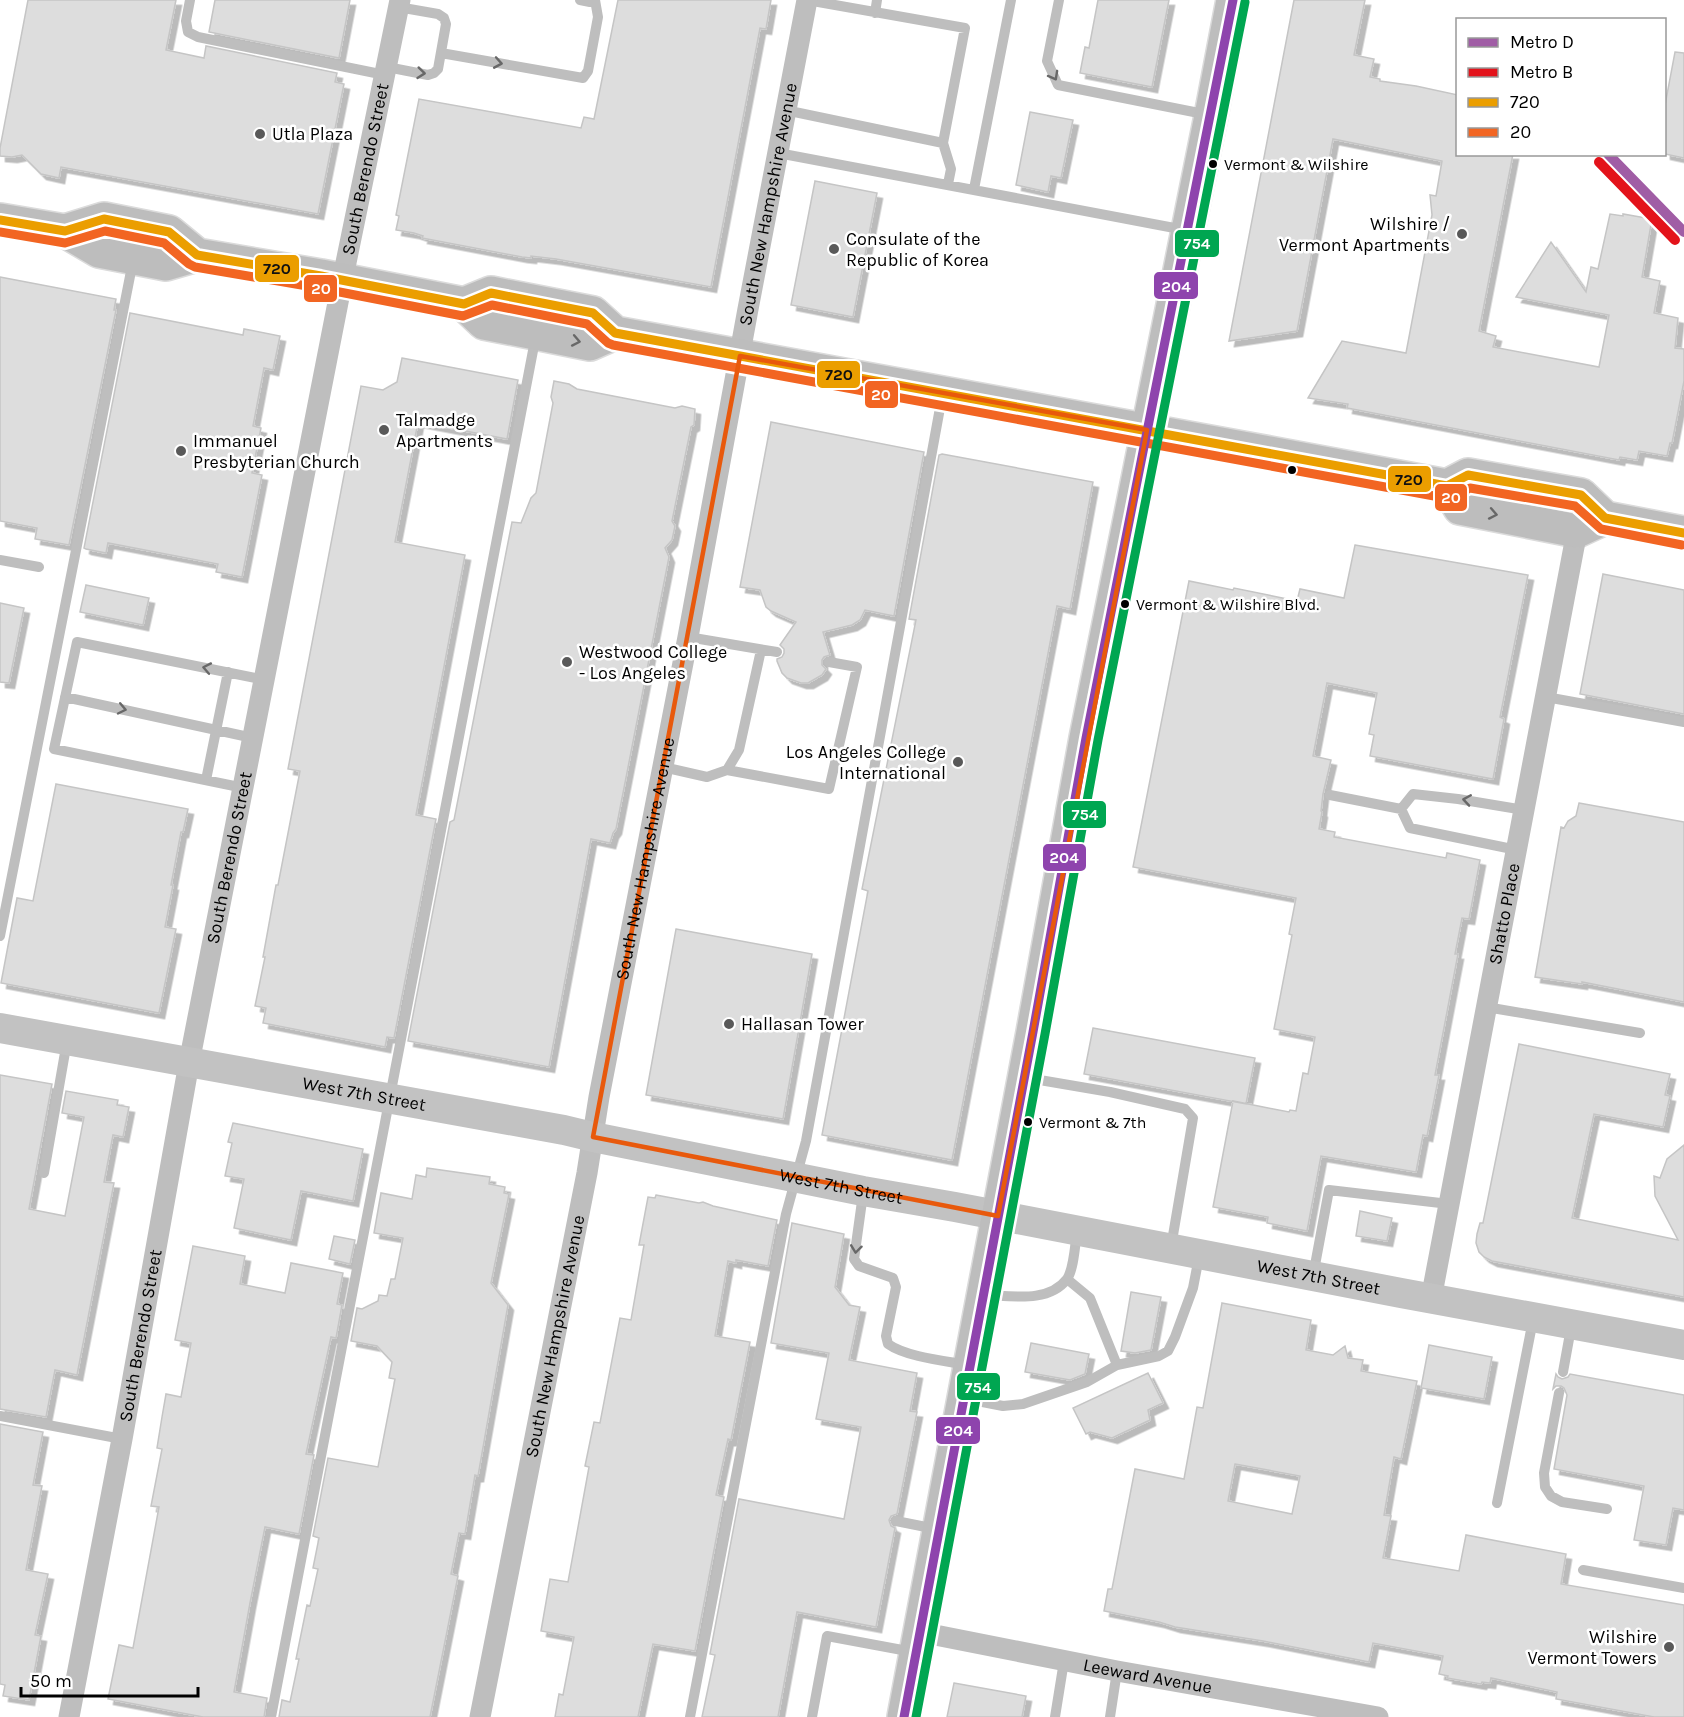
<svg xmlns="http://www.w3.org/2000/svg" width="1684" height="1717" viewBox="0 0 1684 1717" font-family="Karla,sans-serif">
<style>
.building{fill:#ddd;stroke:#c5c5c5;stroke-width:1.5;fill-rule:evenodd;filter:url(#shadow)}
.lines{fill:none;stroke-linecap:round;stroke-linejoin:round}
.primary-casing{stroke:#dbdbdb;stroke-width:36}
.lane{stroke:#bebebe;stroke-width:10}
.street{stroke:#bebebe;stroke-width:21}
.secondary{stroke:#c2c2c2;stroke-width:30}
.primary{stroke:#bdbdbd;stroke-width:33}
.bus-1-casing{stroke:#fff;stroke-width:14}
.bus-2-casing{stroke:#fff;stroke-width:14}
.bus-3-casing{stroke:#fff;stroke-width:14}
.bus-4-casing{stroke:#fff;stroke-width:14}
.bus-1{stroke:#eb9e00;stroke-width:9}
.bus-2{stroke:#f26522;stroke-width:9}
.bus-3{stroke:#8e44ad;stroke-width:9}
.bus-4{stroke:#00a651;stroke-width:9}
.metro-1-casing{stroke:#fff;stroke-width:15}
.metro-2-casing{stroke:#fff;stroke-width:15}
.metro-1{stroke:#a05da5;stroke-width:10}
.metro-2{stroke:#e3131b;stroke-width:10}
.oneway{stroke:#686868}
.marked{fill:none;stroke:#e8590c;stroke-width:4.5;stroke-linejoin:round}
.poi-dot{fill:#595959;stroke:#fff;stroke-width:2}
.bus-dot{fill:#000;stroke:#fff;stroke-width:2}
.labels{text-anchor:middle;stroke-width:5;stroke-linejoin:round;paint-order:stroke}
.bus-label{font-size:16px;fill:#000;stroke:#fff;text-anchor:start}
.poi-label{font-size:18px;fill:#000;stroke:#fff;text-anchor:start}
.street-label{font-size:18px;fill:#000;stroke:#fff}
.line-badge{stroke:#fff;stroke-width:2}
.badge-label{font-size:16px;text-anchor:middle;font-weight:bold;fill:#fff}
.pale-badge-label{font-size:16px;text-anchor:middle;font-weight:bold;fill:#111}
</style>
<defs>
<filter id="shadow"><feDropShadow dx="5.5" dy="5.5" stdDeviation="0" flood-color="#0004"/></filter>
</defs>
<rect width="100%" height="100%" fill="#fff"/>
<path class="building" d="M28 0H176L166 50 204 58 206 46 337 73 335 82 344 84 318 214 61 167 59 178 41 174 22 155 12 157 0 156V148Z
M215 0H350L339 58 209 32Z
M618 0H771L766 29 760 28 711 287 556 259 531 256V258L522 257 422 238 423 236 414 233 396 230 399 216 396 215 419 99 581 128 584 117 594 119Z
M1098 0H1169L1152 87 1080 73 1085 47 1089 48Z
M1294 0H1365L1354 55 1374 59 1370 77 1380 79V81L1416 86 1458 95V154H1513L1479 331 1496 336 1493 347 1599 367 1609 315 1516 297 1551 242 1586 292 1591 267 1598 269 1610 214 1623 216V214L1652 219 1642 277 1660 281 1654 313 1678 318 1675 348 1684 349V381L1672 443H1670L1667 456 1639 451 1637 460 1620 457 1619 460 1347 408 1348 404 1308 398 1342 341 1406 353 1432 215 1430 195 1436 196 1442 161 1333 139 1297 331 1229 341Z
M1675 52 1684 53V158L1665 154V105Z
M1030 112 1073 120 1061 178 1051 176 1048 192 1016 185Z
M815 181 877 193 853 317 791 305Z
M0 277 116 299 114 310H116L69 545 35 539 37 528 0 521Z
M130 313 243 335 244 329 280 336 273 370 264 368 253 426 261 428 252 473 262 475 242 577 216 572 218 564 108 543 106 553 86 549 84 548Z
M402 358 518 380 507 439 418 422 395 542 465 555 416 815 436 819 394 1038 387 1037 385 1047 263 1023 266 1008 255 1006 265 957H263L276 885H278L300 771 288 769 361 386 383 390 397 382Z
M554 381 569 384 577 389 675 408 682 406 695 409 694 425 691 427 672 521 675 526 672 540 665 548 669 557 616 829 613 833 610 843 591 839 549 1067 408 1041 450 822 454 820 512 522 521 523 531 498 536 493 553 403 551 397Z
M771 422 924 452 894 616 865 610 860 620 852 625 823 632 829 652 830 655 824 657 822 660V665L826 669 822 675 808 683H801L787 678 782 673 777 661V659L782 657 784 653V649L780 645 796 622 771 611 766 607 760 590 740 587Z
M942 454 1093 482 1070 609 1057 606 952 1160 822 1135 868 891 862 889 916 620 909 619 939 455Z
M1355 545 1528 575 1500 717 1504 719 1493 779 1370 756 1374 735 1369 734 1377 693 1327 683 1313 756 1331 760 1323 794 1321 811 1322 812 1319 829 1335 832 1334 837 1446 858 1447 853 1480 860 1469 919 1462 918 1455 954H1458L1435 1075H1439L1427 1136 1423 1135 1416 1172 1321 1156 1307 1231 1267 1223 1268 1217 1213 1207 1233 1101 1289 1112 1290 1110 1296 1111 1303 1073 1308 1074 1315 1037 1274 1029 1292 935 1289 934 1296 898 1133 867 1189 581 1233 590 1234 588 1297 601 1300 589 1344 598Z
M1603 574 1684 590V714L1580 694Z
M86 585 149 598 143 625 80 612Z
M0 603 24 608 9 683 0 682Z
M56 784 188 809 183 832H181L171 885H173L165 927 176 929 159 1013 1 983 17 898 33 901Z
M1579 803 1684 822V1002L1582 982V984L1535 977 1561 827 1564 828 1568 821 1576 816Z
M676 929 812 954 783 1119 646 1095Z
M1093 1028 1255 1058 1246 1104 1084 1074Z
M1519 1044 1670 1074 1665 1095 1670 1096 1663 1127 1594 1114 1572 1218 1678 1240 1655 1196 1654 1176 1660 1178 1667 1159 1684 1145V1297L1492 1261 1484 1257 1479 1252 1476 1243 1477 1234 1480 1223H1483Z
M0 1075 52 1084 29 1209 65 1216 84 1117 62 1113 66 1091 118 1100 117 1105 129 1107 123 1137 113 1135 104 1182 114 1183 77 1375 55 1370 46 1417 0 1409Z
M233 1123 363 1149 353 1201 301 1191 291 1240 234 1228 244 1179 225 1176 232 1143 228 1142Z
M427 1168 490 1177 489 1184 505 1187 504 1193 509 1194 491 1283 508 1305 478 1476 475 1475 465 1534 459 1533 451 1574 458 1576 430 1717H279L282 1700 290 1702 299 1659H296L307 1605 310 1606 318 1569 313 1568 319 1538 313 1536 328 1458 378 1467 395 1379 389 1378 392 1362 377 1346 351 1341 357 1308 362 1309 378 1301 379 1295 387 1296 391 1279H395L403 1238 374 1233 381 1193 412 1199 416 1175 426 1177Z
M656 1195 699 1203 703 1202 713 1206 777 1220 768 1266 736 1260V1263L728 1261 715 1336 750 1342 731 1440 728 1439 716 1495 724 1497 695 1651 653 1644 638 1717H555L559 1694 563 1695 574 1637 541 1631 550 1579 568 1582 589 1467 585 1466 594 1422 600 1423 620 1318 631 1320 644 1245H639L648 1197 655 1198Z
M1360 1211 1392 1218 1387 1241 1356 1236Z
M792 1223 844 1234 835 1287 849 1305 860 1307 849 1360 917 1373 910 1411 917 1412 897 1514 891 1516 889 1520 891 1526 895 1528 876 1627 797 1612 778 1717H702L715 1655 710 1654 739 1499 844 1519 861 1427 816 1419 829 1353 771 1343Z
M334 1236 355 1240 350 1264 329 1259Z
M193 1246 245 1256 240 1284 285 1293 291 1263 343 1273 337 1304 342 1305 336 1338 331 1337 306 1454 314 1455 299 1534 265 1527 250 1603 234 1692 267 1698 264 1717H203L108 1699 119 1645 133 1648 159 1507 151 1506 162 1449 157 1448 162 1417 166 1394 181 1397 191 1343 175 1340Z
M1131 1292 1161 1297 1151 1350 1135 1353 1121 1351Z
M1222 1303 1311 1320 1306 1350 1333 1355 1345 1346 1348 1358 1363 1360 1361 1371 1417 1381 1401 1459 1394 1457 1384 1515 1391 1516 1383 1558 1459 1571 1466 1535 1566 1554 1561 1584 1684 1605V1717H1654L1556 1699 1557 1692 1491 1678 1490 1683 1482 1682 1481 1684 1447 1678 1448 1676 1439 1674 1443 1656 1373 1643 1369 1662 1263 1641 1175 1627 1159 1622 1104 1611 1108 1589H1112L1135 1469 1184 1479 1197 1407 1203 1408ZM1235 1464 1300 1476 1292 1514 1228 1501Z
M1031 1343 1089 1354 1085 1374 1070 1380 1025 1372Z
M1429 1345 1492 1357 1484 1399 1421 1388Z
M1148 1373 1163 1403 1148 1410 1150 1420 1112 1438 1090 1432 1086 1434 1073 1408Z
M1556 1374 1558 1377 1562 1379 1568 1377 1570 1374 1684 1395V1510L1673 1508 1666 1545 1634 1540 1644 1486 1554 1469 1567 1395 1564 1388 1561 1386H1556L1553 1389Z
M0 1424 43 1432 33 1485 42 1486 26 1570 48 1574 35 1635 41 1636 29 1700 3 1696 5 1685 0 1684Z
M954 1683 1026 1696 1022 1717H947Z"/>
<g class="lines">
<defs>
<path id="primary" d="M0 220 65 231 99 251 166 264 197 255 321 276 464 304 484 323 590 344 615 333
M65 231 104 219 169 232 197 255
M464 304 491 293 593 313 615 333C893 384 1170 434 1447 486L1468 475 1581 495 1605 518 1684 533
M1447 486 1460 508 1577 531 1605 518
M904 1717 1033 1032 1086 738 1211 116 1233 0"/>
</defs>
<use href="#primary" class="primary-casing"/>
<path class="lane" d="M190 0 186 21 188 32 198 37 385 75
M580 0 590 2 593 0
M1059 0 1047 61 1058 85 1209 115
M875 13 877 0
M441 53 583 78 588 71 598 17 595 0
M387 67 428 75 434 73 438 69 446 24 444 18 438 14 398 7
M785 110 943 143 965 28 807 0
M943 143 951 169 948 184
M778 153 1185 230
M974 189 1011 0
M0 560 39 567
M688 637 777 652
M65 697 253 738
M1546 697 1684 722
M663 767 707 777 727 770 829 789 857 667 829 662
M727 770 739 750 761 650
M206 780 228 672
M244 788 54 749 77 642 265 680
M1330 795 1401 809
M1517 850 1410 828 1401 809 1413 794 1458 799 1524 810
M0 936 133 261
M1486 1007 1640 1033
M1028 1078 1110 1092 1185 1109 1193 1118 1171 1247
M44 1173 67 1041
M863 1194 854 1259 859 1266 893 1278 896 1287 886 1336 888 1344C906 1357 946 1361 968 1365
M1313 1276 1329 1190 1449 1204
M1067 1279 1090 1298 1117 1365
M986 1295C1012 1296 1049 1303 1067 1279 1074 1269 1075 1244 1077 1232
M1563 1372 1571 1328
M1559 1393 1544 1473 1545 1487 1551 1496 1562 1502 1607 1509
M967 1399 1003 1406 1023 1404 1087 1382 1117 1365 1159 1356 1168 1351 1175 1337 1193 1288 1199 1257
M0 1416 122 1439
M1497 1503 1533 1320
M896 1521 936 1529
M1583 1570 1684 1588
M271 1717 536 335
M690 1717 786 1214 806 1141 942 397
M812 1717 827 1636 913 1652
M1055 1717 1064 1661
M1110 1717 1117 1671"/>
<g class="street">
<path id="s1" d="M1431 1299 1577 531"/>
<path id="s2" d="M920 1632 1117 1671 1378 1717"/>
<path id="s3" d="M69 1717 122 1439 189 1063 342 282 400 0"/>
<path id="s4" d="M480 1717 587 1173 599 1097 688 637 748 309 807 0"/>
</g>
<path class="secondary" id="s5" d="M0 1028 564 1130 593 1137 863 1191 955 1207 1401 1293 1684 1345"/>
<use href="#primary" class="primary"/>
<defs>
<path id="bus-1" d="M0 220 65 231 104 219 169 232 197 255 321 276 464 304 491 293 593 313 615 333 1447 486 1468 475 1581 495 1605 518 1684 533"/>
<path id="bus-2" d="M0 232 65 243 105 231 164 243 189 264 195 267 319 288 463 316 492 305 587 324 608 343 613 345 1445 498 1452 497 1470 488 1575 506 1601 529 1682 545"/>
<path id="bus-3" d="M904 1717 1033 1032 1086 738 1233 0"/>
<path id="bus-4" d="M916 1717 1045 1034 1098 740 1245 2"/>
</defs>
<use href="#bus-1" class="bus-1-casing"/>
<use href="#bus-2" class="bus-2-casing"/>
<use href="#bus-3" class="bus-3-casing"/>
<use href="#bus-4" class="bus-4-casing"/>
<use href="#bus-1" class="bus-1"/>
<use href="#bus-2" class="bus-2"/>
<use href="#bus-3" class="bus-3"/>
<use href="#bus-4" class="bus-4"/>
<defs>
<path id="metro-1" d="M1608 154 1684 232"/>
<path id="metro-2" d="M1599 162 1675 240"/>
</defs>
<use href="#metro-1" class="metro-1-casing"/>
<use href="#metro-2" class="metro-2-casing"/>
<use href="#metro-1" class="metro-1"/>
<use href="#metro-2" class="metro-2"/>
</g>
<defs><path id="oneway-chevron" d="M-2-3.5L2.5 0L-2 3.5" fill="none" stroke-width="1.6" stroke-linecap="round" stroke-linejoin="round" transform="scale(1.5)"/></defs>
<g class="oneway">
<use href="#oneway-chevron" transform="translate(498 63) rotate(10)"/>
<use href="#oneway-chevron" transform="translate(421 73) rotate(6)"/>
<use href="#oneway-chevron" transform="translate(1054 76) rotate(61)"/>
<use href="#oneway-chevron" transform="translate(576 341) rotate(11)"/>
<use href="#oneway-chevron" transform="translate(1493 514) rotate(11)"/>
<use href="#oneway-chevron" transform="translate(207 668) rotate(-169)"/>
<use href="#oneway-chevron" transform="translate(122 709) rotate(12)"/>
<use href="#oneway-chevron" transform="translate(1467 800) rotate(-171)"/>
<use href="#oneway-chevron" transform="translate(856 1249) rotate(97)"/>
</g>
<path class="marked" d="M740 356 1147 430 998 1216 593 1137Z"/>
<g class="poi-dot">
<circle cx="260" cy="134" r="6"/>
<circle cx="1462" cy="234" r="6"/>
<circle cx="834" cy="249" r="6"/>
<circle cx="384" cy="430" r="6"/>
<circle cx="181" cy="451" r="6"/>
<circle cx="567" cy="662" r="6"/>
<circle cx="958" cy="762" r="6"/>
<circle cx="729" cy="1024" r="6"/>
<circle cx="1669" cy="1647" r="6"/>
</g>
<g class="bus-dot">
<circle cx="1213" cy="164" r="5"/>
<circle cx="1292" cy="470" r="5"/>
<circle cx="1125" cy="604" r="5"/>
<circle cx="1028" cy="1122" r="5"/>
</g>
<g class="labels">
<g class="bus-label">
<text x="1224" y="170">Vermont &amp; Wilshire</text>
<text x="1136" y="610">Vermont &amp; Wilshire Blvd.</text>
<text x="1039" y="1128">Vermont &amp; 7th</text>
</g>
<g class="poi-label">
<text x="272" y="140">Utla Plaza</text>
<text x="1450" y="230" text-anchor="end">Wilshire /<tspan x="1450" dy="21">Vermont Apartments</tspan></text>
<text x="846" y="245">Consulate of the<tspan x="846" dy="21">Republic of Korea</tspan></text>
<text x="396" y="426">Talmadge<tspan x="396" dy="21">Apartments</tspan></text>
<text x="193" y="447">Immanuel<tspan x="193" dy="21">Presbyterian Church</tspan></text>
<text x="579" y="658">Westwood College<tspan x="579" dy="21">- Los Angeles</tspan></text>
<text x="946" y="758" text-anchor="end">Los Angeles College<tspan x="946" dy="21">International</tspan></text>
<text x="741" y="1030">Hallasan Tower</text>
<text x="1657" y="1643" text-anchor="end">Wilshire<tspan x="1657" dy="21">Vermont Towers</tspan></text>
</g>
<g class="street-label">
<text dy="6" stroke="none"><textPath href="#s3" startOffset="1576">South Berendo Street</textPath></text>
<text dy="6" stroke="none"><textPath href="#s4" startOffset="1540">South New Hampshire Avenue</textPath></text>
<text dy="6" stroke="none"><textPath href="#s3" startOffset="874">South Berendo Street</textPath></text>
<text dy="6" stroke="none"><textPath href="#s4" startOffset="874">South New Hampshire Avenue</textPath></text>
<text dy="6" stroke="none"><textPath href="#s1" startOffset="392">Shatto Place</textPath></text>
<text dy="6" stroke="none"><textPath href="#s5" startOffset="370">West 7th Street</textPath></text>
<text dy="6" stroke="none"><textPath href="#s5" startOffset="856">West 7th Street</textPath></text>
<text dy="6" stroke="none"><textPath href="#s5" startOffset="1342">West 7th Street</textPath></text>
<text dy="6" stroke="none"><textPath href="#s3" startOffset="388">South Berendo Street</textPath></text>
<text dy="6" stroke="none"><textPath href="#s4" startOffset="388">South New Hampshire Avenue</textPath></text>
<text dy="6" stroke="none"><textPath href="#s2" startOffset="232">Leeward Avenue</textPath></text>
</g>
</g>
<g class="line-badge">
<rect x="1174" y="229" width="46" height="29" rx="6" fill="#00a651"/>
<rect x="254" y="254" width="46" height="29" rx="6" fill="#eb9e00"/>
<rect x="1153" y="271" width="46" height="29" rx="6" fill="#8e44ad"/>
<rect x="303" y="274" width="35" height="29" rx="6" fill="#f26522"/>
<rect x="816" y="360" width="45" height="29" rx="6" fill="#eb9e00"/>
<rect x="864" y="380" width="35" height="29" rx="6" fill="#f26522"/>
<rect x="1387" y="465" width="45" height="28" rx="6" fill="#eb9e00"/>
<rect x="1434" y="483" width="34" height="29" rx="6" fill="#f26522"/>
<rect x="1062" y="800" width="45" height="29" rx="6" fill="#00a651"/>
<rect x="1042" y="843" width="45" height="29" rx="6" fill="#8e44ad"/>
<rect x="956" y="1372" width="45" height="29" rx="6" fill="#00a651"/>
<rect x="935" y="1416" width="46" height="29" rx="6" fill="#8e44ad"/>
</g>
<g class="badge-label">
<text x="1197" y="249">754</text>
<text x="1176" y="292">204</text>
<text x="321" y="294">20</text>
<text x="881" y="400">20</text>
<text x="1451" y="503">20</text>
<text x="1085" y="820">754</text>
<text x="1064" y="863">204</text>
<text x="978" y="1393">754</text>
<text x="958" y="1436">204</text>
</g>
<g class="pale-badge-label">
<text x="277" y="274">720</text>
<text x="839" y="380">720</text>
<text x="1409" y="485">720</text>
</g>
<rect x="1456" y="18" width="210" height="138" fill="#ffffff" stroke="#999999" stroke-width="1.5"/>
<rect x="1468" y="38" width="30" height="9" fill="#a05da5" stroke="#999999" stroke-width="1.5"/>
<text x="1510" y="48" font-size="18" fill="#000000">Metro D</text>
<rect x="1468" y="68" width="30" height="9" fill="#e3131b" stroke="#999999" stroke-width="1.5"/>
<text x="1510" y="78" font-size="18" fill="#000000">Metro B</text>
<rect x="1468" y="98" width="30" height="9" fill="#eb9e00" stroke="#999999" stroke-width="1.5"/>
<text x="1510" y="108" font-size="18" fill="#000000">720</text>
<rect x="1468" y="128" width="30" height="9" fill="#f26522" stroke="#999999" stroke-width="1.5"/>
<text x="1510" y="138" font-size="18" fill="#000000">20</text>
<path d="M21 1687v9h177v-9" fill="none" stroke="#000000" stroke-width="3"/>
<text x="30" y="1687" font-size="18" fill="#000000" stroke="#ffffff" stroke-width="4.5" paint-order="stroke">50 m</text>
</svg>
